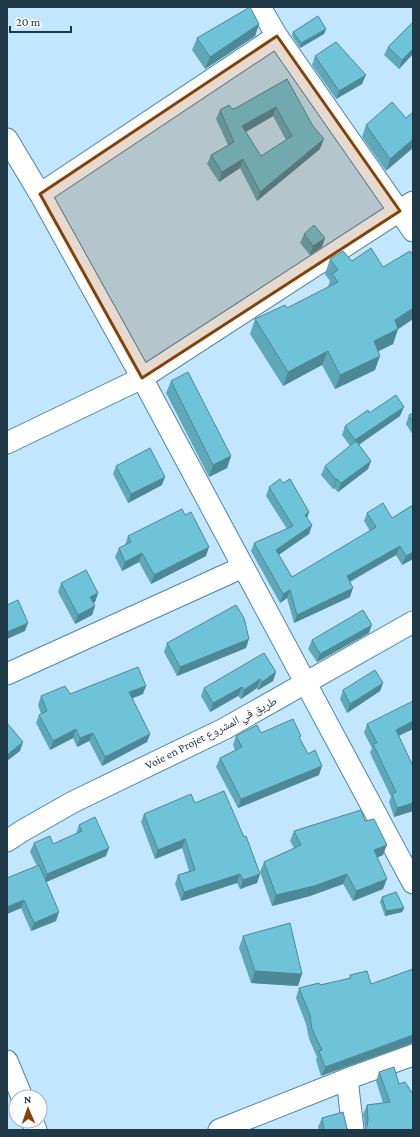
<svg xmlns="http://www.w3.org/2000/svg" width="420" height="1137" viewBox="0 0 420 1137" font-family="'Crimson Pro','Noto Naskh Arabic',serif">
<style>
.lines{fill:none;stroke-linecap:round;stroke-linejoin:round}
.minor-casing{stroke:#4b87a9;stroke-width:23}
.minor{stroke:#fff;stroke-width:21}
.wall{fill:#5fa8ba;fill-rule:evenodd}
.shaded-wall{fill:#4d8897}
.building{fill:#6ec3d8;stroke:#4d8897;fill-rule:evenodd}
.marked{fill:#834308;fill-opacity:0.2;stroke:#834308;stroke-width:3;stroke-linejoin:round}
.labels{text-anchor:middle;stroke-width:4;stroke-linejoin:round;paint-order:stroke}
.street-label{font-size:12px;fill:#203948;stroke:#fff}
</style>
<rect width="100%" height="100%" fill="#c2e6fd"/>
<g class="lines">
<defs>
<path id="minor" d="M260 7 277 36 413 231
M7 139 40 194 142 378 413 883
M40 194 277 36
M7 443 142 378 413 202
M7 674 243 567
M7 841 22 831 73 802 224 729 413 622
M7 1061 22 1097
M347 1079 353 1130
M32 1121 36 1130
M219 1130 355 1076 413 1055"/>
</defs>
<use href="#minor" class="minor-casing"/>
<use href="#minor" class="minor"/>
</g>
<path class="wall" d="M259 24 255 36 205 69 192 50 197 38Z
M326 29 324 34 300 48 292 36 293 32Z
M388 47 413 54 399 69 384 55Z
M315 56 362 84 336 99 312 65Z
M287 79 320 149 257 201 240 168 219 182 207 164 211 155 228 145 216 119 220 110 232 109 236 108ZM273 116 286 140 261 156 246 132Z
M406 118 386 171 362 137 366 125Z
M304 234 322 247 310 255 300 243Z
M413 256V319L398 329 393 344 378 351 375 370 335 389 322 365 283 386 250 334 255 319 287 308 328 287 330 281 325 274 330 259 352 261 383 267Z
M171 381 231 456 227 468 209 477 166 393Z
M369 413 400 416 359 445 371 461 368 469 338 492 334 488 333 489 321 475 325 466 350 446 342 435 345 426Z
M413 413V435L406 424 409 415Z
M116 466 162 485 128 503 113 474Z
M283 483 309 512 307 518 312 525 309 534 278 554 292 577 370 531 364 521 367 513 392 518 413 505V559L402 565 396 555 350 582V597L294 623 287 598 280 603 251 551 254 543 287 529 266 496 269 487Z
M128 536 206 556 151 584 139 562 122 571 115 557 119 548 125 545Z
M61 583 98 593 95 602 93 603 95 606 92 615 75 624 58 592Z
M369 633 317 662 308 649 312 640Z
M167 643 246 648 177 676 164 652Z
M276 672 273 681 258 690 257 688 241 699 238 696 210 712 201 696 204 688Z
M383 683 380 691 347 713 340 699 343 690Z
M70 694H143L132 698 150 734 147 742 102 766 89 741 77 747 73 738 50 750 36 723 39 715 41 714 38 705 41 696Z
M367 724 413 729 399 736 413 811 394 817 389 802 391 797 370 753 372 748 364 733Z
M261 733 300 739 319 775 238 808 216 767 220 758 235 750 233 745 236 736Z
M144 814 260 874 257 883 240 889 237 883 181 901 175 884 178 875 189 871 182 848 155 859 141 822Z
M365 821 383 855 378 857 383 889 353 901 343 884 310 896 272 906 260 872 264 862 294 848 290 841 294 831Z
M79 825 106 856 46 882 56 921 31 931 21 908 7 914 37 866 30 852 34 843 53 844 76 834Z
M382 897 404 908 402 912 385 916 380 902Z
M243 936 298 986 251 983 239 948Z
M367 971 321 1076 316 1060 317 1057 309 1039 306 1024 296 998 299 988 320 985 349 979 350 975Z
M379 1072 399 1084 413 1094 365 1129 363 1114 367 1105 383 1103 376 1081Z
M322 1118 347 1128 349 1130H319L318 1127Z"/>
<path class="shaded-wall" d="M259 24 255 36 205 69 210 57Z
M326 29 324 34 300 48 301 43Z
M413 49V54L399 69 402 60Z
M366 75 362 84 336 99 339 91Z
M276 107 273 116 239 136 242 126Z
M324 139 320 149 257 201 260 192Z
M413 139V148L386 171 390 159Z
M243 159 240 168 219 182 222 172Z
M325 238 322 247 310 255 313 246Z
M413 308V319L394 332 398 329 393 344 369 356 374 341 395 320Z
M328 351 322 365 283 386 288 372Z
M380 356 375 370 335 389 340 375Z
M404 407 400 416 352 449 355 440Z
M231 456 227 468 209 477 213 465Z
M371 461 368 469 338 492 341 483Z
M165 477 162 485 128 503 131 494Z
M337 479 334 488 333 489 336 480Z
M309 512 306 521 305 515Z
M312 525 309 534 273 559 276 550Z
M400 546 396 555 343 585 347 576Z
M209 547 206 556 151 584 154 575Z
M413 552V559L402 565 406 556Z
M142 553 139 562 122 571 125 562Z
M353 588 350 597 294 623 297 615Z
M290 590 287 598 280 603 283 594Z
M98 593 95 602 87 606 90 597Z
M95 606 92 615 75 624 78 615Z
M28 623 25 631 7 639V632Z
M372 625 369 633 317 662 320 654Z
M249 639 246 648 177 676 180 667Z
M276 672 273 681 258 690 262 682Z
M260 679 257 688 241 699 244 690Z
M383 683 380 691 347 713 350 704Z
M146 686 143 694 126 701 129 692Z
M242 687 238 696 210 712 213 703Z
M413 721V729L393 738 396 730Z
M76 729 73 738 50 750 53 741Z
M93 733 89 741 77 747 80 738Z
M150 734 147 742 102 766 105 757Z
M23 742 20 751 7 761V755Z
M322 766 319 775 238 808 241 799Z
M413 803V811L394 817 397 808Z
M185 839 182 848 155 859 158 850Z
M387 845 383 855 371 860 374 850Z
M109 848 106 856 44 883 47 874Z
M240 874 237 883 181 901 184 892Z
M260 874 257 883 240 889 243 880Z
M347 874 343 884 310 896 272 906 276 895Z
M387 879 383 889 353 901 356 891Z
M24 900 21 908 7 914V907Z
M404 908 402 912 385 916 386 911Z
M59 912 56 921 31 931 34 923Z
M255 971 302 974 298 986 251 983Z
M413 1035V1043L321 1076 325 1067Z"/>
<path class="building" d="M250 7 259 24 210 57 197 38Z
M318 16 326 29 301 43 293 32Z
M413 22V49L402 60 388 47Z
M336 42 366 75 339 91 315 56Z
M287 79 313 126 324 139 260 192 243 159 222 172 211 155 234 142 220 110 229 105 232 109 236 108ZM276 107 292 136 261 156 242 126Z
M392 102 406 118 413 112V139L390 159 366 125Z
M314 225 325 238 313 246 304 234Z
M371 248 383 267 410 251 413 256V308L395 320 398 329 374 341 380 356 340 375 328 351 288 372 255 319 285 305 287 308 338 282 332 274 338 270 330 259 343 251 352 261Z
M188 372 231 456 213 465 171 381Z
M396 395 404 407 355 440 345 426 368 410 369 413Z
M413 413V422L409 415Z
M356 441 371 461 341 483 337 479 336 480 325 466Z
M150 448 165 477 131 494 116 466Z
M280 479 283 483 290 479 309 512 305 515 312 525 276 550 292 577 376 527 367 513 383 503 392 518 413 505V552L406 556 400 546 347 576 353 588 297 615 290 590 283 594 254 543 293 526 269 487Z
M182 509 185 515 191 512 209 547 154 575 142 553 125 562 119 548 131 542 128 536Z
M86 570 98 593 90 597 95 606 78 615 61 583Z
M18 600 28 623 7 632V605Z
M236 605 244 618 249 639 180 667 167 643Z
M363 610 372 625 320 654 312 640Z
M264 653 276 672 262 682 260 679 244 690 242 687 213 703 204 688Z
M138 667 146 686 129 692 150 734 105 757 93 733 80 738 76 729 53 741 39 715 47 711 41 696 65 686 70 694Z
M375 670 383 683 350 704 343 690Z
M413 701V721L396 730 413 766V803L397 808 392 794 396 792 373 744 377 743 367 724Z
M293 719 301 736 299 737 308 754 315 750 322 766 241 799 220 758 242 747 236 736 257 725 261 733Z
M7 723 23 742 7 755Z
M224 791 244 837 246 836 260 874 243 880 240 874 184 892 178 875 195 870 185 839 158 850 144 814 191 794 195 803Z
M361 810 365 821 374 819 387 845 374 850 387 879 356 891 347 874 314 886 276 895 264 862 301 845 294 831Z
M95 817 109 848 47 874 34 843 50 836 53 844 82 831 79 825Z
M39 865 59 912 34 923 24 900 7 907V878Z
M396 892 404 908 386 911 382 897Z
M290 923 302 974 255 971 243 936Z
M413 969V1035L325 1067 319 1051 322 1050 312 1029 310 1015 299 988 319 983 320 985 351 978 350 975 367 971 371 984Z
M394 1067 399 1084 405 1082 413 1094V1130H364L367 1126 368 1120 367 1105 390 1102 379 1072Z
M343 1112 347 1128 349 1130H324L322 1118Z"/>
<path class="marked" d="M277 36 400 211 142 378 40 194Z"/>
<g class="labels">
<g class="street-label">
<text transform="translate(211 733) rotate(-27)" y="4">Voie en Projet طريق في المشروع</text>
</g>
</g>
<rect width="420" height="1137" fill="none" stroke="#203948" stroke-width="16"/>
<g transform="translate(28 1109) rotate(358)"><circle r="19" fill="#ffffff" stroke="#a6b0b6"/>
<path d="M0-3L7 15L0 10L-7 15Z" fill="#834308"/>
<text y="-6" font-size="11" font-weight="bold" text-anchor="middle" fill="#203948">N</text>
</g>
<path d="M10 26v6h61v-6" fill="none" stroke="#203948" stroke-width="2"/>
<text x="16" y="26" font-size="12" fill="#203948" stroke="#ffffff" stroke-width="3" paint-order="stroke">20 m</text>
</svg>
